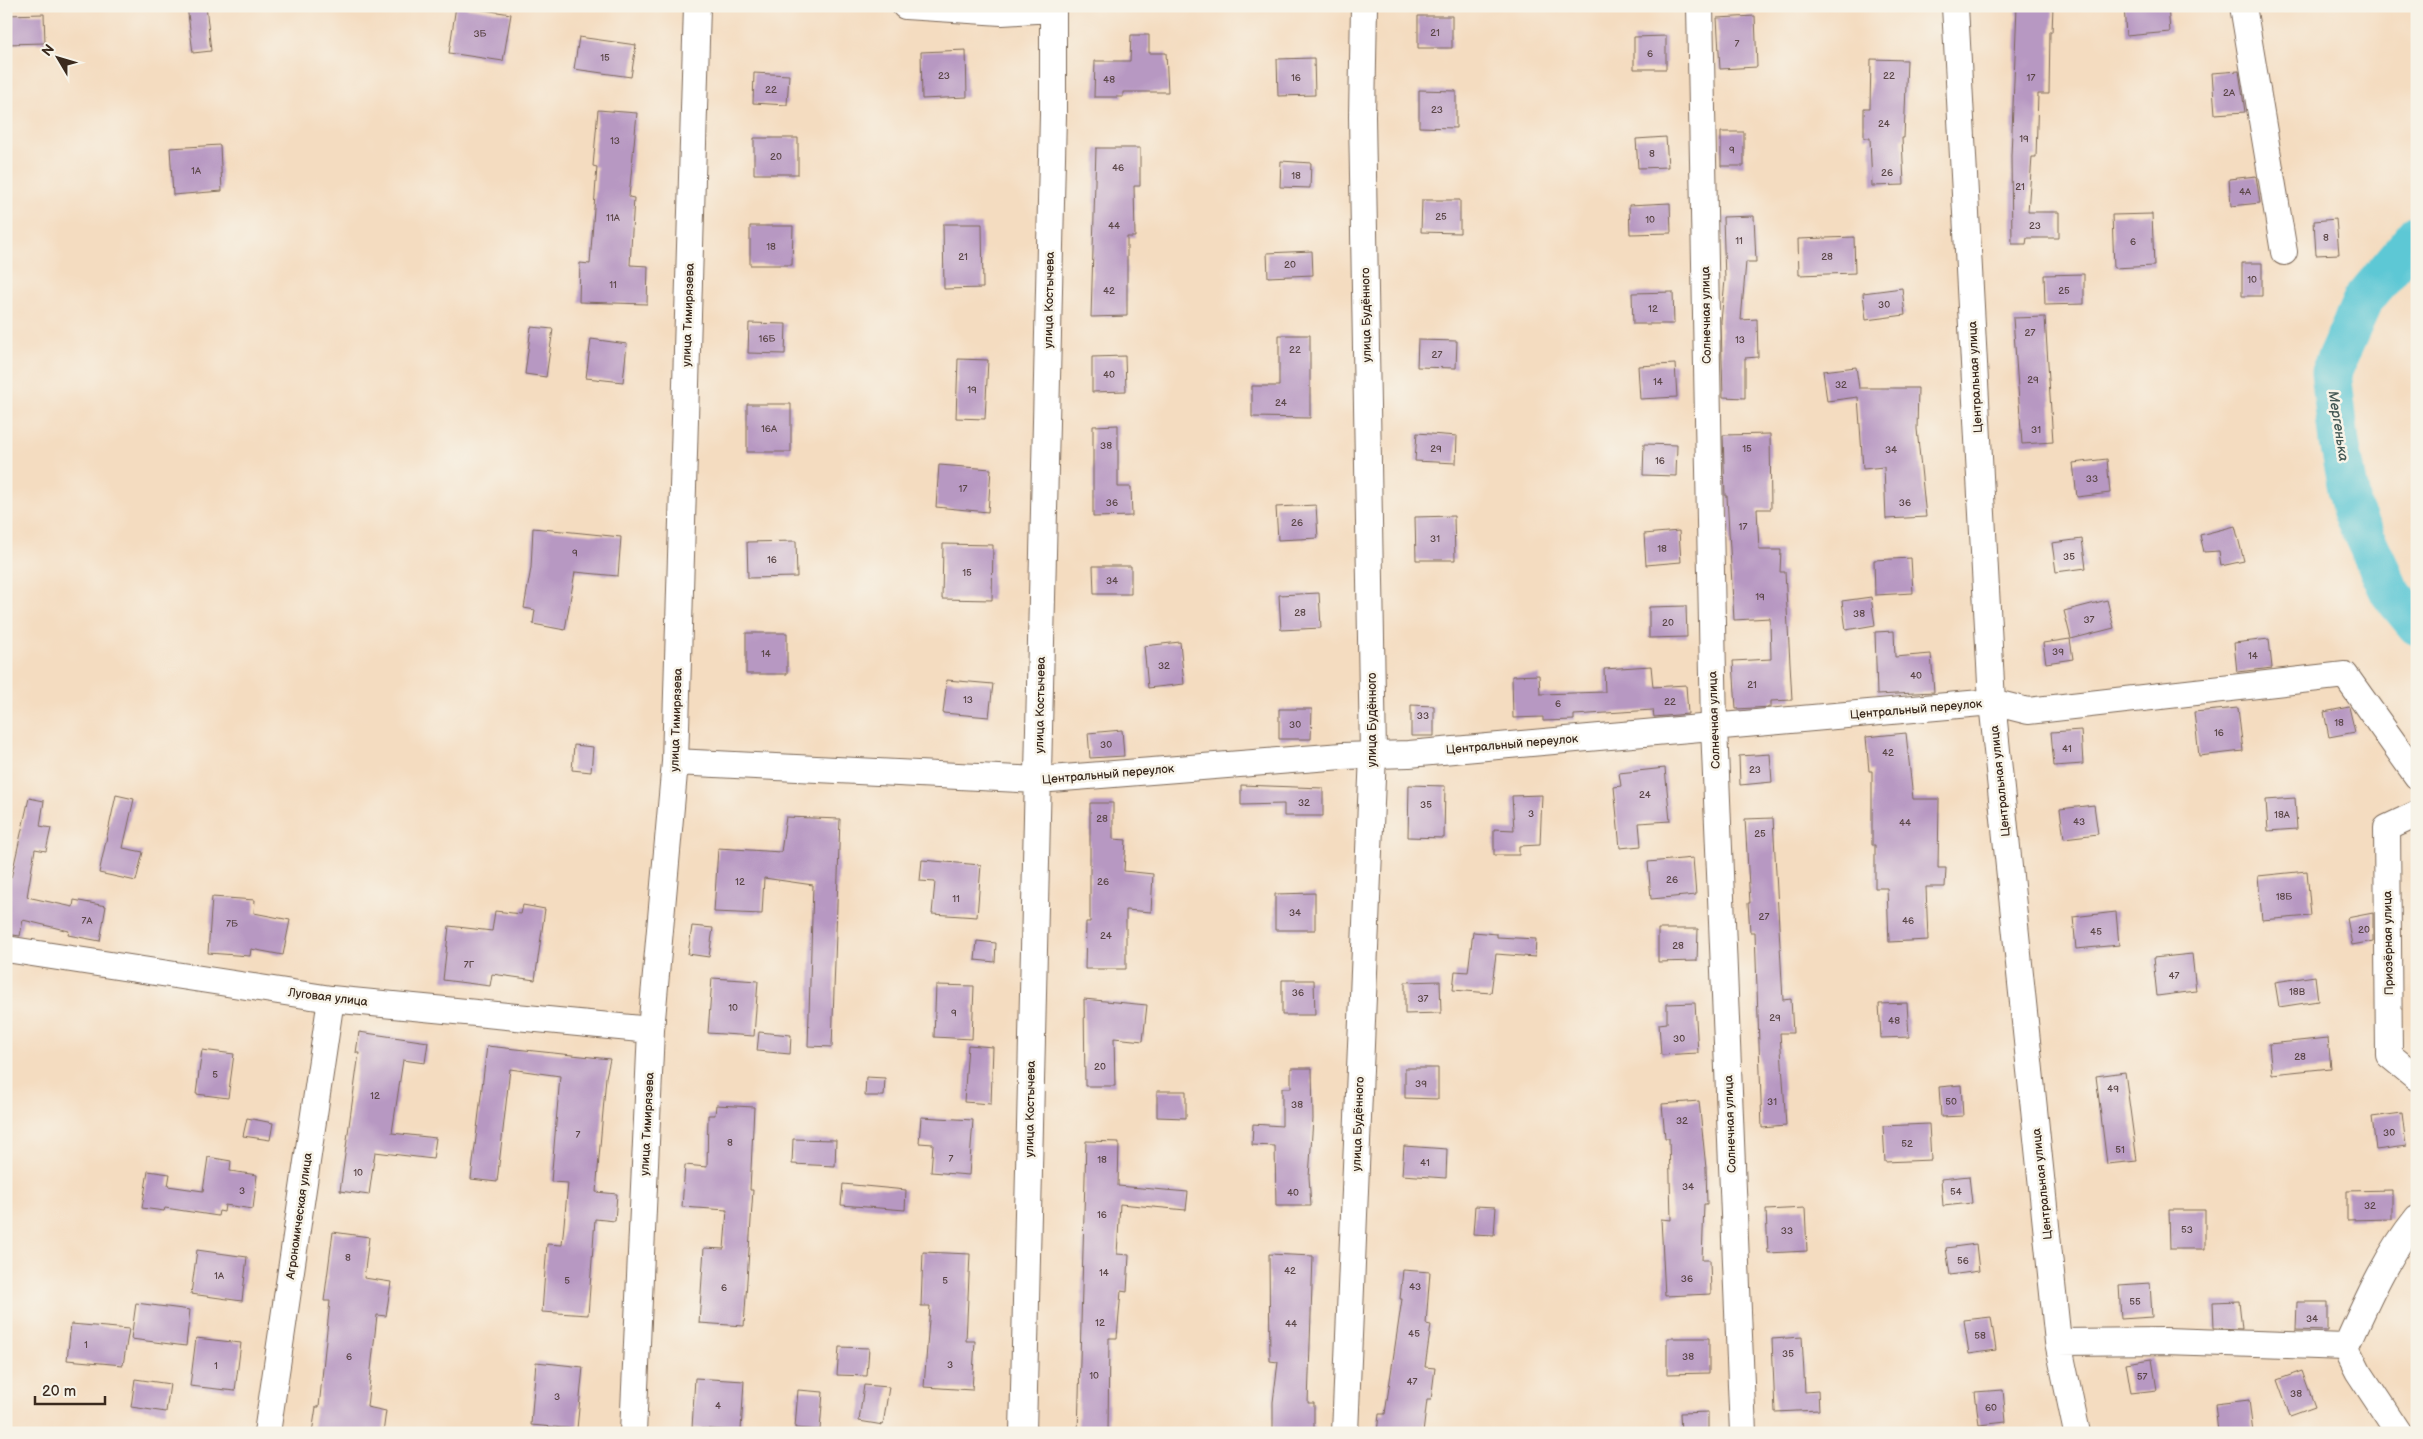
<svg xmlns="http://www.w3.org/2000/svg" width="2423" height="1439" viewBox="0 0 2423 1439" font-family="'Balsamiq Sans',sans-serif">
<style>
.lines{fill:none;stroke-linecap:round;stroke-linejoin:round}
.river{stroke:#5dc8d5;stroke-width:41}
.building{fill:#b798c2}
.minor-casing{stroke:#7c6857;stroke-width:28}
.minor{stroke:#fff;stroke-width:26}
.labels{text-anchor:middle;stroke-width:5;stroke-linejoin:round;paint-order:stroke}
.number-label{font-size:10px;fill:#5a4647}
.street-label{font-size:12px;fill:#3b2a1e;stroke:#f7f3e8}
.water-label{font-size:14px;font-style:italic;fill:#455955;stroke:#f7f3e8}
</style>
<rect width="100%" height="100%" fill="#f7f3e8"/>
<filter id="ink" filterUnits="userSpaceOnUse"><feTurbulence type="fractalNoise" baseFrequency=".02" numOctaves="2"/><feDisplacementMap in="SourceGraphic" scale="10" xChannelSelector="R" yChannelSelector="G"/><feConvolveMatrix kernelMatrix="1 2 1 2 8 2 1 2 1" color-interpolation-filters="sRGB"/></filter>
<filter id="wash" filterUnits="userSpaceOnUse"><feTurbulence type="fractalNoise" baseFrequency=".0096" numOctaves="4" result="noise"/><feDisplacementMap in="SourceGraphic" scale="20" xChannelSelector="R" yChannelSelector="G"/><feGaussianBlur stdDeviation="1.12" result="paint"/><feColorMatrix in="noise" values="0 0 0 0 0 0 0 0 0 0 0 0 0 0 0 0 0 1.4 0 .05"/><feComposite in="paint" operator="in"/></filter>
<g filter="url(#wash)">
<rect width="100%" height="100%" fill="#f4dcc0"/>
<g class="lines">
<path class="river" d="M2417 235 2363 300 2331 372 2339 442 2352 510 2390 592 2417 625"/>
</g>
<g id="blocks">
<path class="building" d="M187 6H206L211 51 193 53Z
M456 6 511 14 503 61 449 53Z
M2017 6H2053L2052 32H2050L2049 94H2038L2036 157H2032L2028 212H2059V238H2027L2026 244H2012L2011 156Z
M2124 6H2168L2170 32 2126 36Z
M44 14 45 43 6 44V15Z
M1418 16H1452V48H1418Z
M1755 16 1757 67 1720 69 1717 18Z
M1131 35H1149V53H1166L1168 92H1123V97H1094L1095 61H1130Z
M1666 36V69H1634V37Z
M579 37 636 45 631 77 574 69Z
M966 50 967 97 922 99 921 52Z
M1314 58 1315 95 1278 96 1277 59Z
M1871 59 1907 60 1904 138H1902L1904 185 1872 186 1870 138H1864V108H1870Z
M2239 71 2245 112 2215 114 2212 73Z
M754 73 789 75 787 105 753 103Z
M1419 90 1456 91V128L1419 127Z
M598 110 637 113 629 197 634 198 630 265 648 266 647 304 579 302 580 263 590 264 597 167 593 166Z
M1721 132H1744V166H1721Z
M1666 137 1668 167 1638 168 1636 139Z
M754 138H798V174H754Z
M220 145 222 191 173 195 170 148Z
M1096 148H1140V186H1134L1135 237H1127V316L1091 317Z
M1281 161 1311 163 1310 188 1280 187Z
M2256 176 2260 203 2231 206 2229 179Z
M1422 200H1460V233L1421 232Z
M1670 203 1671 233 1630 234 1629 205Z
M2152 214 2154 266 2114 268 2112 215Z
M1754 216 1756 262H1746L1741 320 1757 319 1758 357 1745 358V398L1723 397 1721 321 1725 280 1723 217Z
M2336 219 2339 254 2316 255 2314 221Z
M943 224H982L983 288 944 289Z
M750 226H793L792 265H750Z
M1854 237 1855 273 1799 275 1798 239Z
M1312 251 1313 275 1268 277 1267 253Z
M2242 263H2262V296H2242Z
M2084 274V304L2045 305 2044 275Z
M1902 288 1905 315 1866 320 1863 293Z
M1673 292 1674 324H1633L1632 293Z
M2045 317 2053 442 2022 444 2013 318Z
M749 323 786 324 785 354 748 353Z
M531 327 553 329 546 377 525 374Z
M1279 335H1310V418L1252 417V386H1279Z
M591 339 627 344 623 382 586 378Z
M1418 340 1457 341 1456 368 1417 367Z
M1125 356 1126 391 1092 392V357Z
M958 359 988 360 985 419 956 418Z
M1675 364 1677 397 1640 399 1638 366Z
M1856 367 1859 388H1918L1917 429 1926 517 1886 519 1884 467 1863 469 1858 397 1827 401 1823 371Z
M747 404H791V452H747Z
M1118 425V487H1131L1132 516 1093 517V426Z
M1417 433 1457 436 1456 463 1415 461Z
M1770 434 1771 509H1757L1759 550H1781L1780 572H1785L1792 700 1771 701V707L1736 709 1733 661 1771 659 1770 618 1734 620 1727 496H1725L1723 435Z
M1644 444 1677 445 1676 476 1643 475Z
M2107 459 2110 493 2077 497 2073 463Z
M939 465 991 469 988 512 936 507Z
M1316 505 1318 538 1278 540 1276 507Z
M1454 516 1455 560H1416L1415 517Z
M2235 526 2244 561 2221 566 2219 551 2204 552 2200 535Z
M533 528 621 537 618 576 575 572 565 630 533 624 535 610 524 608 531 568Z
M1679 531 1681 562 1646 565 1644 534Z
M2082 539 2086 568 2056 572 2052 543Z
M796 541 797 577 748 578 747 542Z
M943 544 993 545 992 600 942 599Z
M1911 558 1913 593 1875 595 1874 560Z
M1093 566H1131V594H1094Z
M1319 593 1321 628 1281 630 1279 595Z
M1871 597 1875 625 1846 630 1842 601Z
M2107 600 2114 628 2071 639 2064 611Z
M1686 606 1687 637 1649 638V607Z
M1894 631 1895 657 1931 654 1934 692 1877 695 1875 632Z
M746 633H787V674H746Z
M2070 639 2073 659 2046 663 2043 643Z
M2269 639 2272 668 2237 672 2234 643Z
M1180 642 1184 684 1148 688 1144 646Z
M1651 666 1653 687 1686 685 1688 714 1654 717 1653 710 1574 715V720L1543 721V717L1513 718 1512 676 1539 675 1540 694 1605 692 1604 669Z
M947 680 993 684 989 717 943 713Z
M1411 705 1434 706V736H1411Z
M2349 707 2355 732 2329 737 2324 712Z
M2238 708 2243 751 2199 756 2194 712Z
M1279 709H1312L1311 739H1279Z
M1122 730 1124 756 1090 758 1088 733Z
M2081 730 2083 764 2054 766 2051 732Z
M1906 733 1913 799H1939L1938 868H1946L1945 887H1926L1928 940 1889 942 1887 888H1875V845H1872V771H1869L1866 737Z
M574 745 593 747 591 772 572 770Z
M1770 754 1772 782 1740 785 1739 756Z
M1665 768 1670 821 1639 823 1641 846 1620 848 1614 787 1621 786 1619 773Z
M1241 785 1323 788V816H1284V804L1241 805Z
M1409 785 1445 786 1444 838 1408 837Z
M116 795 134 799 123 848 143 852 136 881 99 873Z
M1542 795 1540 845 1519 846V855H1494V829L1514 830 1512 796Z
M29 798 44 801 40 826 51 828 46 851 35 849 27 897 73 907 74 900 106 906 100 941 68 935 69 931 23 920 20 936 6 934V877L11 878Z
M2295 798 2297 829 2268 831 2266 800Z
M1090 803H1113V839L1126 840 1124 871 1153 874 1151 912 1126 910V969H1085L1086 922H1090Z
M2094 805 2098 834 2064 838 2060 809Z
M786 817 840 819 832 1047 808 1046 813 885 764 878 762 914 714 912 718 848 781 852Z
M1773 818 1783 1000 1791 999 1793 1033H1780L1786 1126 1762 1128 1755 932H1750L1748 903H1750L1745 819Z
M1693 858 1696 895 1651 899 1648 862Z
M922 860 981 865 977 917 932 914 935 882 920 881Z
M2307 871 2311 916 2262 920 2258 876Z
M1315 893V930H1275V894Z
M212 897 255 900 254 913 290 920 283 955 251 949 250 956 208 953Z
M523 905 545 909 535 980 492 974 490 986 443 980 449 926 492 931 495 911 521 914Z
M2116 912 2119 945 2076 949 2073 917Z
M2373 913V941L2352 945 2347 918Z
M692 926 713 928 709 957 688 954Z
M1658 929H1698L1697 961 1658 962Z
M1473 932 1497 934V937L1536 939 1535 957 1496 954 1491 993 1453 990 1455 971 1468 972Z
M977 941 996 943 995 962 975 960Z
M2192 954 2196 991 2157 996 2153 958Z
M2315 976 2318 1001 2279 1007 2275 982Z
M712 978 758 981 754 1036 708 1033Z
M1282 980H1314L1315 1015H1282Z
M1440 981 1441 1013 1405 1014V982Z
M936 985 974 986 972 1039 934 1037Z
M1084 999 1147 1005 1143 1041 1114 1038 1115 1086H1085Z
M1695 1003 1698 1053 1661 1055 1659 1024 1667 1023V1004Z
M1907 1003 1909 1037 1881 1038 1879 1004Z
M359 1032 428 1042 425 1063 403 1060 392 1133 436 1138 433 1159 375 1152 369 1195 340 1191 359 1053H356Z
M759 1032 791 1035 790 1054 757 1051Z
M2328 1038 2331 1068 2272 1074 2269 1044Z
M968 1045 993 1047 991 1104 964 1102Z
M487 1046 610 1059 606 1077 596 1192 617 1194 615 1221 595 1219 588 1315 542 1312 547 1244 562 1245 568 1183 551 1182 560 1076 510 1069 497 1182 471 1179Z
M202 1050 234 1054 228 1098 196 1094Z
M1291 1068H1312L1313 1119 1309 1177 1311 1206H1276L1275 1146 1252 1145 1253 1124 1282 1126V1088H1291Z
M1405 1068H1438V1099L1405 1098Z
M2125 1072 2137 1161 2107 1164 2096 1076Z
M866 1077 885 1078 884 1096H865Z
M1961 1085 1963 1116 1941 1117 1939 1087Z
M1157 1091H1186V1118L1157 1117Z
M1699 1101 1706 1168 1707 1204H1704L1702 1260H1710L1711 1294 1665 1296 1661 1219 1671 1220 1669 1138H1665L1662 1104Z
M716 1105 754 1107 750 1190H753L744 1326 699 1323 704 1248 724 1249 727 1210 682 1207 685 1165 707 1167 708 1115H715Z
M2402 1113 2406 1146 2376 1150 2372 1117Z
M921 1117 973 1120 969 1175 931 1172 933 1144 919 1143Z
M247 1118 273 1123 270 1140 243 1136Z
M1929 1124 1931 1160 1885 1162 1883 1126Z
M793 1139 836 1140 835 1166 792 1164Z
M1086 1141 1119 1142 1118 1186 1188 1192 1186 1210 1120 1204 1117 1254 1129 1255 1127 1292 1121 1291 1117 1338H1109L1108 1433H1078Z
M1404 1146 1447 1149 1446 1178 1402 1175Z
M208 1157 231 1161 230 1171 257 1175 253 1209 225 1205 224 1212 219 1211 218 1216 165 1208 164 1211 142 1208 148 1171 170 1174 168 1186 203 1191Z
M1969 1176 1972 1203 1943 1206 1941 1179Z
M843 1184 906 1190 905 1210 841 1205Z
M2392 1190V1219L2347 1220V1191Z
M1475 1206 1496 1207 1494 1235 1473 1234Z
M1805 1208 1807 1251 1768 1253 1766 1210Z
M2169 1210H2205V1249H2170Z
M333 1232 369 1237 364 1278 391 1282 386 1316 377 1315 367 1407 386 1411 383 1433H312L316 1407H319L330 1301H324Z
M1976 1244 1979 1271 1950 1275 1946 1248Z
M197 1250 247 1257 242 1301 191 1294Z
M923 1252 970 1254 966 1341H975L972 1390 924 1387 930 1306H921Z
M1269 1254 1313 1256 1308 1403H1314V1433H1273V1402L1278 1362 1270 1361Z
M1403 1270 1430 1272 1426 1324 1431 1325 1425 1367 1435 1368 1431 1400H1427L1423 1433H1377L1379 1414H1385L1402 1299H1400Z
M2150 1283 2152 1317 2121 1319 2119 1285Z
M2239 1301 2242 1329 2214 1328 2213 1302Z
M2297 1302H2328V1331L2296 1330Z
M136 1303 190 1310 186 1346 131 1339Z
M1991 1317 1996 1350 1969 1354 1964 1320Z
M71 1324 129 1329 123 1365 67 1360Z
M1802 1337 1805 1392 1818 1391 1819 1410 1775 1412 1772 1339Z
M196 1338 241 1343 235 1391 190 1386Z
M1667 1338H1709V1373L1667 1374Z
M839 1347 869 1348 867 1376 837 1375Z
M2152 1359 2157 1390 2131 1393 2126 1363Z
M536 1362 583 1367 577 1429 531 1425Z
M2302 1371 2315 1407 2290 1416 2277 1380Z
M695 1378 744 1381 741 1431 692 1428Z
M135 1379 170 1384 166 1412 131 1407Z
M864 1385 889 1387 883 1425 859 1421Z
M798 1390 823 1392 820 1430 795 1428Z
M2003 1390 2006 1422 1979 1425 1975 1392Z
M2249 1400 2253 1433H2218L2215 1404Z
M1708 1412V1433H1681L1680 1413Z"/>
</g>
</g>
<g filter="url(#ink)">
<use href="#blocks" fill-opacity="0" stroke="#7c6857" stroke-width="1"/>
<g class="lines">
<defs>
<path id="minor" d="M905 6 1002 12 1053 9
M1700 6 1714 727 1743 1433
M1955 6 1992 702 2058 1342 2077 1433
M2243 6 2284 252
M675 762 1038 780 1342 756 1409 754 1992 702 2028 711 2345 675 2417 776
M2417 814 2387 828 2389 1055 2417 1078
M6 949 331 999 651 1030
M2058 1342 2165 1341 2346 1347
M267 1433 331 999
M633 1433 651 1030 675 762 697 6
M1023 1433 1053 114V6
M1345 1433 1373 754 1362 116 1364 6
M2399 1433 2358 1371 2346 1347C2366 1303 2386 1256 2417 1218"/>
</defs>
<use href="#minor" class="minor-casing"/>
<use href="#minor" class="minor"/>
</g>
</g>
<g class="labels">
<g class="number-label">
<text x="1435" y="36">21</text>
<text x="480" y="37">3Б</text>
<text x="1737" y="47">7</text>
<text x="1650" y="57">6</text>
<text x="605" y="61">15</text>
<text x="944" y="79">23</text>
<text x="1889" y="79">22</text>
<text x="1296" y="81">16</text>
<text x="2031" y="81">17</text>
<text x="1109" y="83">48</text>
<text x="771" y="93">22</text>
<text x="2229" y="96">2А</text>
<text x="1437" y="113">23</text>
<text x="1884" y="127">24</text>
<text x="2024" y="142">19</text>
<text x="615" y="144">13</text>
<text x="1732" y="153">9</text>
<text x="1652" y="157">8</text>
<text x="776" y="160">20</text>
<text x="1118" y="171">46</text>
<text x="196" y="174">1А</text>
<text x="1887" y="176">26</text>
<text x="1296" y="179">18</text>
<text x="2020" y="190">21</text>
<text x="2245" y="195">4А</text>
<text x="1441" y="220">25</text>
<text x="613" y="221">11А</text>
<text x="1650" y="223">10</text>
<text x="1114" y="229">44</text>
<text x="2035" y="229">23</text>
<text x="2326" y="241">8</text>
<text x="1739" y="244">11</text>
<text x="2133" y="245">6</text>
<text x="771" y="250">18</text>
<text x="963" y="260">21</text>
<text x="1827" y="260">28</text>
<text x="1290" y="268">20</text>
<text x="2252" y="283">10</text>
<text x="613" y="288">11</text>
<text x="1109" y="294">42</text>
<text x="2064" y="294">25</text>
<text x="1884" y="308">30</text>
<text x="1653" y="312">12</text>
<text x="2030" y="336">27</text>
<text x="767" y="342">16Б</text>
<text x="1740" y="343">13</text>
<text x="1295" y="353">22</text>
<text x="1437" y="358">27</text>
<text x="1109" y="378">40</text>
<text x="2033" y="383">29</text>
<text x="1658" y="385">14</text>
<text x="1841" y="388">32</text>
<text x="972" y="393">19</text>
<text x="1281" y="406">24</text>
<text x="769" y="432">16А</text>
<text x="2036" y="433">31</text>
<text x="1106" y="449">38</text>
<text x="1436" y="452">29</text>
<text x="1747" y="452">15</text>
<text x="1891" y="453">34</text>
<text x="1660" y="464">16</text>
<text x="2092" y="482">33</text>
<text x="963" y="492">17</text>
<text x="1112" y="506">36</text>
<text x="1905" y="506">36</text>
<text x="1297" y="526">26</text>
<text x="1743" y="530">17</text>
<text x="1435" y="542">31</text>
<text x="1662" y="552">18</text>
<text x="575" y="556">9</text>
<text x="2069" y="560">35</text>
<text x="772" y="563">16</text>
<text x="967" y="576">15</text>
<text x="1112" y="584">34</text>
<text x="1760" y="600">19</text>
<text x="1300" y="616">28</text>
<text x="1859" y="617">38</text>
<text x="2089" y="623">37</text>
<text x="1668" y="626">20</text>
<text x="2058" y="655">39</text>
<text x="766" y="657">14</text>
<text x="2253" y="659">14</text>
<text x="1164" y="669">32</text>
<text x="1916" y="679">40</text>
<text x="1752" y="688">21</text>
<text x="968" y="703">13</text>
<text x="1670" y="705">22</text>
<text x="1558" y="707">6</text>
<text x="1423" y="719">33</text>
<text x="2339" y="726">18</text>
<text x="1295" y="728">30</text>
<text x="2219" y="736">16</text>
<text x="1106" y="748">30</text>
<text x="2067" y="752">41</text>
<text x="1888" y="756">42</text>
<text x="1755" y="773">23</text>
<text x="1645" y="798">24</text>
<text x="1304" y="806">32</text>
<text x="1426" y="808">35</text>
<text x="1531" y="817">3</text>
<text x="2282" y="818">18А</text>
<text x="1102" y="822">28</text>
<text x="2079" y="825">43</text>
<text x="1905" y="826">44</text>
<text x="1760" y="837">25</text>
<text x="1672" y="883">26</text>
<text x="740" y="885">12</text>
<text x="1103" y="885">26</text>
<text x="2284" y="900">18Б</text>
<text x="956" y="902">11</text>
<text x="1295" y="916">34</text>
<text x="1764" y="920">27</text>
<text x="87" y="924">7А</text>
<text x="1908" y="924">46</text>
<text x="232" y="927">7Б</text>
<text x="2364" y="933">20</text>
<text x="2096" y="935">45</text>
<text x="1106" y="939">24</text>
<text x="1678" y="949">28</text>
<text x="469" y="968">7Г</text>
<text x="2174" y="979">47</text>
<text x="2297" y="995">18В</text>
<text x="1298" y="996">36</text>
<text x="1423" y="1002">37</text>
<text x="733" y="1011">10</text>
<text x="954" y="1016">9</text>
<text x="1775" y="1021">29</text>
<text x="1894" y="1024">48</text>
<text x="1679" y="1042">30</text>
<text x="2300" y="1060">28</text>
<text x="1100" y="1070">20</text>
<text x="215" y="1078">5</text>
<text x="1421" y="1087">39</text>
<text x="2113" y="1092">49</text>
<text x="375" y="1099">12</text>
<text x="1772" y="1105">31</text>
<text x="1951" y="1105">50</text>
<text x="1297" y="1108">38</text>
<text x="1682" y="1124">32</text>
<text x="2389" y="1136">30</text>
<text x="578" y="1138">7</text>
<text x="730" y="1146">8</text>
<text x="1907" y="1147">52</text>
<text x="2120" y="1153">51</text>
<text x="951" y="1162">7</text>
<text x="1102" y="1163">18</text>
<text x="1425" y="1166">41</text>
<text x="358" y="1176">10</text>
<text x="1688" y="1190">34</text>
<text x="242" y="1194">3</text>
<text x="1956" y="1195">54</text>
<text x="1293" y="1196">40</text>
<text x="2370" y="1209">32</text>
<text x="1102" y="1218">16</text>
<text x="2187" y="1233">53</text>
<text x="1787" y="1234">33</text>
<text x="348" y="1261">8</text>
<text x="1963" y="1264">56</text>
<text x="1290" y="1274">42</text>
<text x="1104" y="1276">14</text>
<text x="219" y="1279">1А</text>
<text x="1687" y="1282">36</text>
<text x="567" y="1284">5</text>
<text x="945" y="1284">5</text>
<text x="1415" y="1290">43</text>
<text x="724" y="1291">6</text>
<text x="2135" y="1305">55</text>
<text x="2312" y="1322">34</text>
<text x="1100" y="1326">12</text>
<text x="1291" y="1327">44</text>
<text x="1414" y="1337">45</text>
<text x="1980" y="1339">58</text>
<text x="86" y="1348">1</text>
<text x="1788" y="1357">35</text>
<text x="349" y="1360">6</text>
<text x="1688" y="1360">38</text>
<text x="950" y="1368">3</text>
<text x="216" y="1369">1</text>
<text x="1094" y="1379">10</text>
<text x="2142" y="1380">57</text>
<text x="1412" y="1385">47</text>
<text x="2296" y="1397">38</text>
<text x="557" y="1400">3</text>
<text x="718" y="1409">4</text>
<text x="1991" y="1411">60</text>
</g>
<g class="street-label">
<text transform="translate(1049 300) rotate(-89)" y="4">улица Костычева</text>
<text transform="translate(688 315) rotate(-88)" y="4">улица Тимирязева</text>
<text transform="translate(1366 315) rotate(-91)" y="4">улица Будённого</text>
<text transform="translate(1706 315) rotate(-91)" y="4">Солнечная улица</text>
<text transform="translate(1975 377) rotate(-93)" y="4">Центральная улица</text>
<text transform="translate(1040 705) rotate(-89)" y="4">улица Костычева</text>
<text transform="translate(1916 709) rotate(-5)" y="4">Центральный переулок</text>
<text transform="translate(676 720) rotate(-88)" y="4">улица Тимирязева</text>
<text transform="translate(1372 720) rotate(-90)" y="4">улица Будённого</text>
<text transform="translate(1714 720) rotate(-92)" y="4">Солнечная улица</text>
<text transform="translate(1512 744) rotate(-5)" y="4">Центральный переулок</text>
<text transform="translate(1108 774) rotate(-5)" y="4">Центральный переулок</text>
<text transform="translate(2000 781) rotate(-96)" y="4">Центральная улица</text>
<text transform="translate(2388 943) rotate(-91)" y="4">Приозёрная улица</text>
<text transform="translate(328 997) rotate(7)" y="4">Луговая улица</text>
<text transform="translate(1030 1109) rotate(-89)" y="4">улица Костычева</text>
<text transform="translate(647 1124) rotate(-87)" y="4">улица Тимирязева</text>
<text transform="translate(1358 1124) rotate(-88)" y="4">улица Будённого</text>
<text transform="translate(1730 1124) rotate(-92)" y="4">Солнечная улица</text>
<text transform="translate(2042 1184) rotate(-96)" y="4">Центральная улица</text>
<text transform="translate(299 1216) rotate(-82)" y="4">Агрономическая улица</text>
</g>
<g class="water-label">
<text transform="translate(2339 426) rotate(81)" y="5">Мергенька</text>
</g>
</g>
<rect width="2423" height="1439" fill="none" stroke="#f7f3e8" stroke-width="25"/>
<g transform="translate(58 58) rotate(308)" stroke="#f7f3e8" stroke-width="4" paint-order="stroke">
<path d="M0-4L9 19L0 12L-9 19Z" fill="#3b2a1e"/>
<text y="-8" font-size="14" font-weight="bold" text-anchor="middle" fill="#3b2a1e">N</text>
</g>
<path d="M35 1396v8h70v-8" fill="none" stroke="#3b2a1e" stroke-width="2.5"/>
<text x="42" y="1396" font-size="15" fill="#3b2a1e" stroke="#f7f3e8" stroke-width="4" paint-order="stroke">20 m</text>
</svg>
